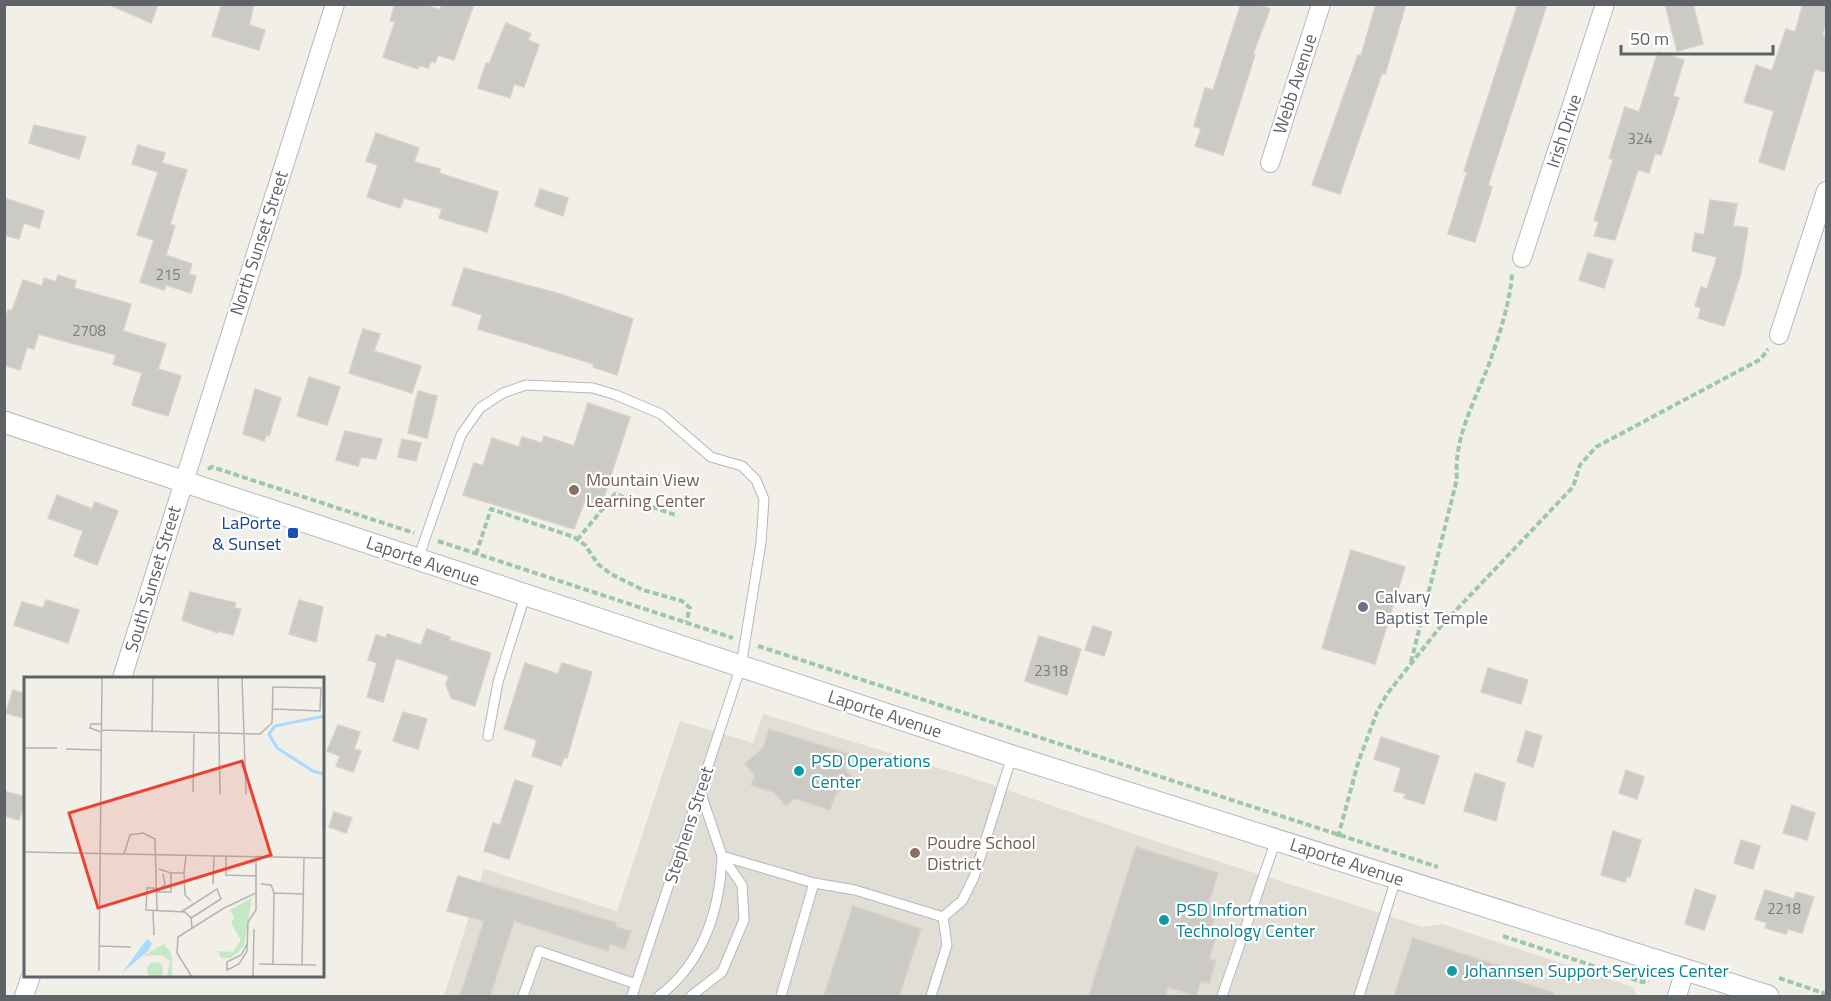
<svg xmlns="http://www.w3.org/2000/svg" width="1831" height="1001" viewBox="0 0 1831 1001" font-family="'Titillium Web',sans-serif">
<style>
.education{fill:#e1ded6}
.building{fill:#cccac5;stroke:#d6d1c6;stroke-width:1.5}
.lines{fill:none;stroke-linecap:round;stroke-linejoin:round}
.service-casing{stroke:#b5b8bc;stroke-width:11}
.minor-casing{stroke:#b5b8bc;stroke-width:20}
.tertiary-casing{stroke:#b5b8bc;stroke-width:23}
.path{stroke:#9cc7a9;stroke-width:4;stroke-dasharray:6 3;stroke-linecap:butt}
.service{stroke:#fff;stroke-width:9}
.minor{stroke:#fff;stroke-width:18}
.tertiary{stroke:#fff;stroke-width:21}
.education-dot{fill:#8d6e63;stroke:#fff;stroke-width:2}
.transit-dot{fill:#1a4fb4;stroke:#fff;stroke-width:2}
.worship-dot{fill:#6b7280;stroke:#fff;stroke-width:2}
.culture-dot{fill:#0f9aa8;stroke:#fff;stroke-width:2}
.labels{text-anchor:middle;stroke-width:4.5;stroke-linejoin:round;paint-order:stroke}
.number-label{font-size:15px;fill:#7a7d7f}
.street-label{font-size:18px;fill:#5f6368;stroke:#fff}
.education-label{font-size:18px;fill:#785e54;stroke:#fff;text-anchor:start}
.transit-label{font-size:18px;fill:#164399;stroke:#fff;text-anchor:end}
.worship-label{font-size:18px;fill:#5b616d;stroke:#fff;text-anchor:start}
.culture-label{font-size:18px;fill:#0d838f;stroke:#fff;text-anchor:start}
.inset-river{fill:none;stroke:#aadaff;stroke-width:3}
.inset-road{fill:none;stroke:#b3b3b1;stroke-width:1.5}
.view{fill:#ea4335;fill-opacity:0.15;stroke:#ea4335;stroke-width:3}
.inset-edge{fill:none;stroke:#5f6368;stroke-width:3}
</style>
<rect width="100%" height="100%" fill="#f1efe8"/>
<path class="education" d="M763 714 978 780 1146 838 1423 927 1442 924 1633 987 1637 996H444L484 869 617 911 680 721 753 743Z"/>
<path class="building" d="M108 4H158L151 23Z
M222 4H254L249 25 265 30 259 50 212 36Z
M395 4H423L440 10 442 4H474L454 60 438 55 435 63 431 61 428 68 419 65 418 69 383 57 395 22 390 21Z
M1241 4H1257L1270 9 1253 54 1255 55 1223 155 1195 146 1201 129 1194 126 1205 88 1213 90Z
M1376 4H1406L1385 74 1382 73 1340 194 1312 185 1358 55 1361 56Z
M1518 4H1547L1488 185 1492 187 1475 242 1448 234 1467 172 1464 171Z
M1665 4H1693L1703 44 1677 51Z
M1803 4H1827V21L1822 35 1827 37V73L1815 69 1784 170 1759 162 1774 111 1744 102 1756 65 1772 71 1786 29 1795 32Z
M506 23 531 34 528 40 539 45 524 87 514 84 510 98 478 88 486 63 489 64Z
M1658 52 1684 60 1673 96 1679 98 1661 155 1655 153 1649 173 1638 170 1615 240 1594 236 1599 222 1594 220 1613 160 1609 158 1625 107 1639 112Z
M34 125 86 137 79 159 29 143Z
M376 133 419 148 414 162 440 169 439 173 498 192 487 232 439 218 442 209 404 198 400 208 367 197 378 165 366 161Z
M138 145 165 153 162 163 187 170 170 224 175 226 166 255 192 264 189 274 196 276 191 293 166 285 164 290 140 282 154 240 137 235 158 172 132 164Z
M540 189 568 198 563 216 535 206Z
M4 198 44 211 39 228 24 223 19 239 4 235Z
M1710 200 1737 204 1733 226 1748 228 1741 273 1724 326 1698 318 1701 308 1695 306 1701 287 1707 289 1717 257 1692 251 1695 233 1704 235Z
M1588 253 1613 260 1604 288 1579 280Z
M464 268 560 294 633 319 617 375 593 367 594 364 478 329 482 315 452 305Z
M58 275 76 281 74 288 131 304 123 331 166 344 158 369 181 376 168 416 132 405 142 373 113 364 116 355 38 334 34 349 27 347 20 370 4 365V322L8 310 12 311 23 280 42 286 44 278 56 282Z
M363 329 380 334 374 351 421 366 412 393 349 373Z
M309 377 340 387 327 425 297 416Z
M255 389 281 398 269 436 266 435 264 441 243 434Z
M418 391 437 396 427 438 408 433Z
M588 403 630 417 601 506 585 500 574 529 463 495 474 463 483 466 492 438 519 447 522 437 542 443 544 436 574 446Z
M345 431 382 439 376 459 361 457 358 466 336 460Z
M402 439 421 443 416 461 398 457Z
M57 495 92 509 95 502 118 511 97 565 74 556 83 531 48 518Z
M1351 550 1405 567 1375 664 1322 648Z
M190 592 236 603 234 608 241 609 233 635 218 631V633L182 620Z
M46 600 79 610 68 643 14 625 22 602 43 608Z
M299 600 323 607 316 642 289 634Z
M1093 626 1112 632 1104 656 1085 650Z
M427 629 450 637 449 640 491 653 475 706 451 698 446 684 449 676 396 658 383 702 367 697 377 663 368 660 376 635 386 638 387 634 421 645Z
M1039 636 1081 649 1067 695 1025 681Z
M525 663 558 674 562 663 592 672 567 758 564 757 561 766 532 756 537 740 504 729Z
M1488 668 1528 680 1521 704 1481 692Z
M13 690 26 694V719L6 713Z
M403 712 427 719 418 749 393 741Z
M338 725 360 732 354 749 361 751 353 772 336 766 340 756 327 751Z
M769 729 849 754 844 768 853 778 835 795 830 810 794 798 786 806 774 792 751 785 755 775 745 764 764 747Z
M1526 731 1542 736 1533 767 1517 762Z
M1381 737 1439 756 1424 804 1404 798 1406 794 1394 791 1401 768 1374 759Z
M1626 770 1644 777 1637 799 1619 793Z
M1475 773 1505 783 1496 821 1464 811Z
M515 780 533 786 509 859 484 851 493 823 500 825Z
M4 791 26 797 19 820 4 816Z
M1792 805 1815 813 1807 840 1783 833Z
M334 812 352 818 346 833 329 827Z
M1613 831 1641 840 1630 877 1627 876 1625 882 1601 875Z
M1741 840 1760 846 1753 869 1734 863Z
M1136 847 1218 873 1208 905 1218 908 1211 931 1217 933 1209 959 1216 961 1209 983 1201 981 1196 996 1168 987 1165 996H1089Z
M458 876 616 923 615 927 631 931 625 949 610 944 608 951 514 921 490 996H460L484 921 447 911Z
M1695 889 1716 896 1704 930 1685 924Z
M1765 890 1794 899 1796 892 1814 897 1802 933 1788 929 1786 934 1765 928 1767 923 1755 919Z
M853 906 921 929 899 996H824Z
M1413 938 1503 967 1500 976 1554 993 1553 996H1394Z"/>
<g class="lines">
<defs>
<path id="service" d="M418 559 461 435 480 408 503 393 526 385 593 388 616 395 661 414 711 457 742 466 756 480 764 499 761 543 741 666 632 996
M488 736 498 682 525 596
M700 791 722 856 814 883 781 996
M814 883 855 890 943 917 962 901 974 877 1012 756
M523 996 539 951 636 984
M659 996C703 963 720 910 722 856
M691 996 722 972 744 920 742 885 722 856
M931 996 947 945 943 917
M1222 996 1276 840
M1359 996 1396 879"/>
<path id="minor" d="M1270 163 1321 4
M1522 258 1605 4
M1779 335 1826 191
M122 678 335 4
M24 996 31 976
M1677 996 1685 970"/>
<path id="tertiary" d="M4 422 1012 756 1768 996"/>
</defs>
<use href="#service" class="service-casing"/>
<use href="#minor" class="minor-casing"/>
<use href="#tertiary" class="tertiary-casing"/>
<path class="path" d="M208 469 212 467 414 533
M577 540 615 494 678 516
M438 541 733 638
M476 554 491 509 574 537 585 545 598 564 611 574 643 590 682 601 690 608 686 622
M758 646 1438 867
M1411 662 1457 479C1453 439 1475 401 1489 364 1499 336 1510 303 1512 274
M1338 837 1358 763 1377 712 1387 694 1441 626 1573 487 1580 465 1596 447 1761 359 1768 349
M1503 936 1642 982 1649 981
M1779 978 1826 994"/>
<use href="#service" class="service"/>
<use href="#minor" class="minor"/>
<use href="#tertiary" class="tertiary"/>
</g>
<g class="education-dot">
<circle cx="574" cy="490" r="6"/>
<circle cx="915" cy="853" r="6"/>
</g>
<rect class="transit-dot" x="287" y="527" width="12" height="12" rx="3"/>
<circle class="worship-dot" cx="1363" cy="607" r="6"/>
<g class="culture-dot">
<circle cx="799" cy="771" r="6"/>
<circle cx="1164" cy="920" r="6"/>
<circle cx="1452" cy="971" r="6"/>
</g>
<g class="labels">
<g class="number-label">
<text x="1640" y="144">324</text>
<text x="168" y="280">215</text>
<text x="89" y="336">2708</text>
<text x="1051" y="676">2318</text>
<text x="1784" y="914">2218</text>
</g>
<g class="street-label">
<text transform="translate(1295 84) rotate(-72)" y="6">Webb Avenue</text>
<text transform="translate(1564 131) rotate(-72)" y="6">Irish Drive</text>
<text transform="translate(259 243) rotate(-72)" y="6">North Sunset Street</text>
<text transform="translate(423 561) rotate(19)" y="6">Laporte Avenue</text>
<text transform="translate(153 579) rotate(-73)" y="6">South Sunset Street</text>
<text transform="translate(885 714) rotate(18)" y="6">Laporte Avenue</text>
<text transform="translate(689 825) rotate(-72)" y="6">Stephens Street</text>
<text transform="translate(1347 862) rotate(18)" y="6">Laporte Avenue</text>
</g>
<g class="education-label">
<text x="586" y="486">Mountain View<tspan x="586" dy="21">Learning Center</tspan></text>
<text x="927" y="849">Poudre School<tspan x="927" dy="21">District</tspan></text>
</g>
<g class="transit-label">
<text x="281" y="529">LaPorte<tspan x="281" dy="21">&amp; Sunset</tspan></text>
</g>
<g class="worship-label">
<text x="1375" y="603">Calvary<tspan x="1375" dy="21">Baptist Temple</tspan></text>
</g>
<g class="culture-label">
<text x="811" y="767">PSD Operations<tspan x="811" dy="21">Center</tspan></text>
<text x="1176" y="916">PSD Infortmation<tspan x="1176" dy="21">Technology Center</tspan></text>
<text x="1464" y="977">Johannsen Support Services Center</text>
</g>
</g>
<g transform="translate(24 677)">
<rect width="300" height="300" fill="#f1efe8"/>
<path d="M228 221 220 269 207 281H197L194 274 209 275 217 263 207 246 210 240 206 233ZM140 267 148 278V300H143L146 284 138 278 119 279ZM123 293a8 8 0 1 1 16 0a8 8 0 1 1-16 0Z" fill="#c5e8c5"/>
<path d="M123 262 128 266 125 273 98 296Z" fill="#aadaff"/>
<path class="inset-river" d="M300 39 251 49 245 57 253 71 289 94 300 97M300 130V151"/>
<path class="inset-road" d="M194 0 196 117M218 0 222 117M77 53 236 57 248 46 249 10 297 11 296 34 249 32M128 54 129 0M77 55 66 51 67 47H77M0 71H33M42 72 77 73M169 115 170 57M0 175 300 181M100 177 106 158 119 156 131 162 133 234M202 179V198L232 199M147 196H160L162 179M160 196 161 218 167 224M189 207 190 179M237 207 247 208 250 216M133 211H123L122 233 161 235 167 241M135 214 141 207 139 197M133 215H147V196L135 192M129 234 130 258M157 235 193 212 197 222 167 241 168 251M223 267 217 278 203 285V293L215 287 223 274 224 245 232 233V179M75 269 107 270M235 287 292 288M249 287 250 216 279 217M278 287 280 180M75 294 78 0M168 300 153 276 154 260 200 231 232 216M229 300 230 252"/>
<path class="view" d="M218 84 247 178 74 231 45 136Z"/>
<rect width="300" height="300" class="inset-edge"/>
</g>
<rect width="1831" height="1001" fill="none" stroke="#5f6368" stroke-width="12"/>
<path d="M1621 45v9h152v-9" fill="none" stroke="#5f6368" stroke-width="3"/>
<text x="1630" y="45" font-size="18" fill="#5f6368" stroke="#ffffff" stroke-width="4.5" paint-order="stroke">50 m</text>
</svg>
